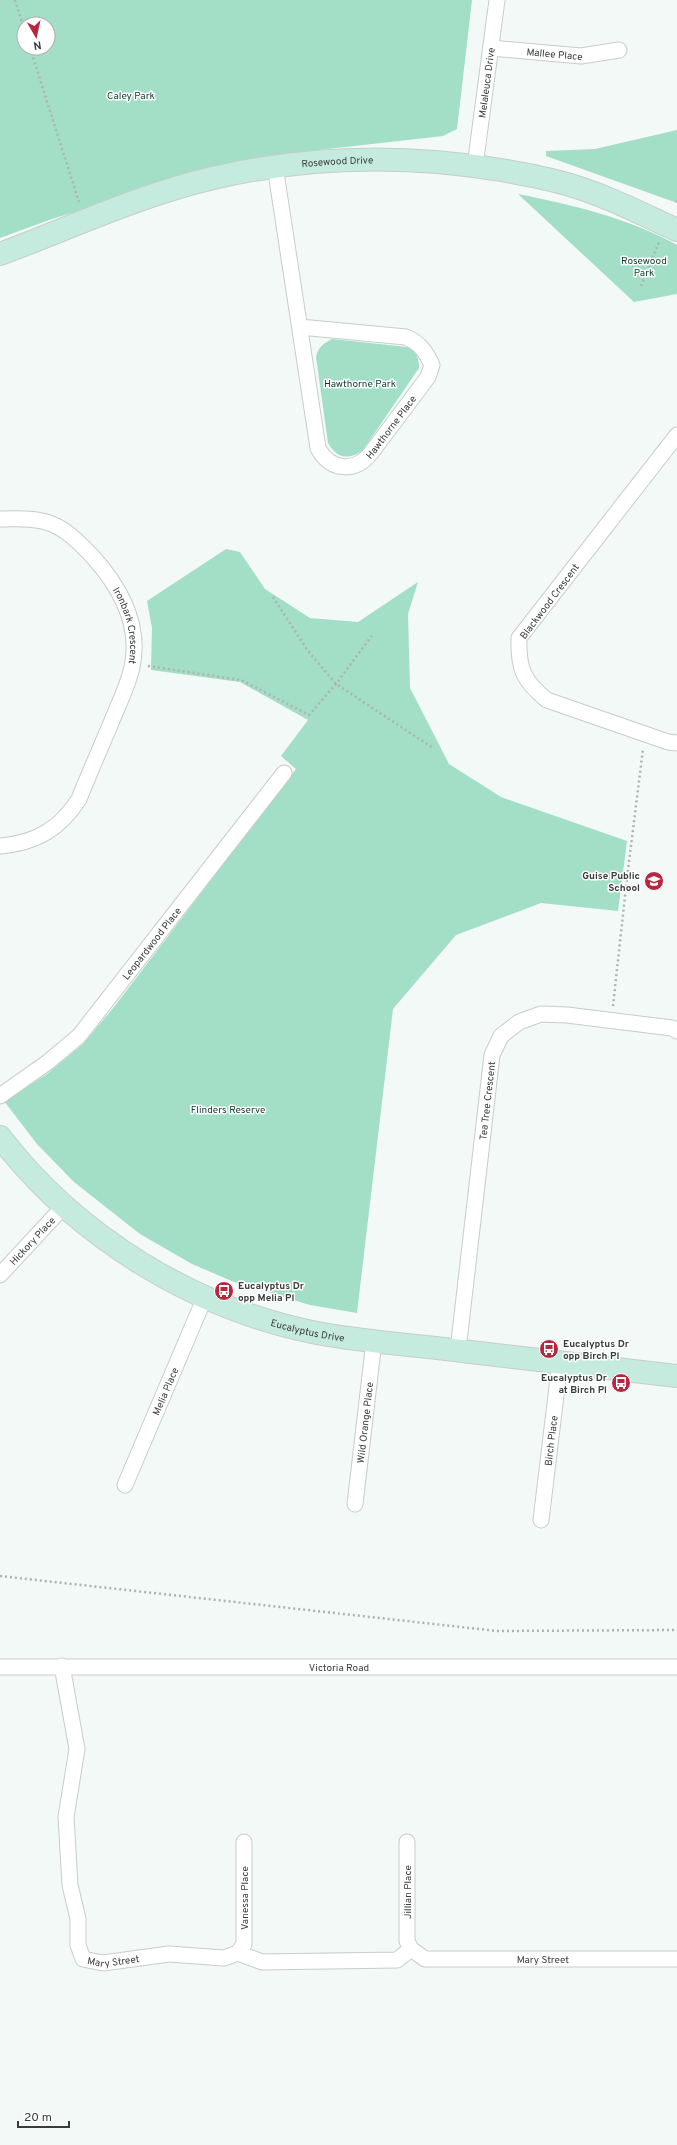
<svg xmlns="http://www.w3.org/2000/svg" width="677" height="2145" viewBox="0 0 677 2145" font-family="Overpass,sans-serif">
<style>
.green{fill:#a3dec7;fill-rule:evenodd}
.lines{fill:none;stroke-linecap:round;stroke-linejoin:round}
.street-casing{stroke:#c6cdca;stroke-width:17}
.secondary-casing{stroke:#c6cdca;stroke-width:24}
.path{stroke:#aeb3b1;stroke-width:2.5;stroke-dasharray:2 3;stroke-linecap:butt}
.street{stroke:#fff;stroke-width:15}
.secondary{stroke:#c5ebdf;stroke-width:22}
.labels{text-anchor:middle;stroke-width:3;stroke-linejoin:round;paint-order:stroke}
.street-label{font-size:10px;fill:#3a3d3c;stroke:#fff}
.park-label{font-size:10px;fill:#0f3b2c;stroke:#fff}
.poi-label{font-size:10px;font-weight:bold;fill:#3a3d3c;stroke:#fff;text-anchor:end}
</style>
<rect width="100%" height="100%" fill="#f2f9f6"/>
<path class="green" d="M0 0H472L457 129 443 136 301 152 232 164 52 219 0 238ZM24 24H48V48H24Z
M677 130V203L546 156V151L595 149Z
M518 194C572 205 629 218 677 245V294L634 302Z
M332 339 407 347C417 352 419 358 419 368L363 450C348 461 337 458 328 443L316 357C318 347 323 344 332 339Z
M226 549 240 552 265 589 310 618 358 622 418 582 408 614 410 688 449 764 501 797 627 841 618 911 541 903 456 935 393 1009 357 1313 310 1305 234 1282 192 1264 140 1234 74 1182 37 1144 4 1101 47 1074 83 1044 114 1007 296 769 281 756 308 720 240 682 151 670 152 628 147 601Z"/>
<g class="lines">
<defs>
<g id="street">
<path id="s1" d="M491 48 581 56 619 50"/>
<path id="s2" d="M275 166 318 448C330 471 355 473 371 453L428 377 432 365C426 352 420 343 406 337L300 327"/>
<path id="s3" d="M475 166 497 0"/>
<path d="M677 435 519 638C518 668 523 681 547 700L668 742 677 743"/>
<path id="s4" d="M0 519C48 517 60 522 93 557 120 587 141 625 132 667 128 686 118 705 111 723 100 749 89 774 79 799 60 829 36 843 0 846"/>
<path id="s5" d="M0 1096 48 1062 79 1036 284 773"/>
<path id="s6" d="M0 1275 64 1206"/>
<path id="s7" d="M458 1350 492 1055 501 1036 519 1022 541 1014 567 1015 672 1028 677 1031"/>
<path id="s8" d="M125 1485 205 1297"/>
<path id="s9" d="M355 1504 374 1341"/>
<path id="s10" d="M541 1520 560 1362"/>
<path id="s11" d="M62 1666 77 1749 66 1817 70 1885 78 1919V1945L83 1959 103 1963 169 1954 224 1958 238 1953 262 1962 397 1960 411 1949"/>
<path id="s12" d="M0 1667H677"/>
<path id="s13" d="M407 1842V1941L411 1949 425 1959H677"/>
<path d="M238 1953 244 1944V1842"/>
</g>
<g id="secondary">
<path id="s14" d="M0 254C70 228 140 195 213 178 308 156 405 154 501 170 524 174 547 178 570 185 607 196 642 214 677 230"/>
<path id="s15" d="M0 1137C76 1236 194 1309 317 1333 365 1342 414 1345 462 1351 534 1359 605 1368 677 1376"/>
</g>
</defs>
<use href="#street" class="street-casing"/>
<use href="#secondary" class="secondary-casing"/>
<path class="path" d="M15 0 24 29
M30 48 79 202
M676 202 677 201
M641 286 659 242
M273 597 308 651 336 684 433 748
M148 666 241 680 309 715 336 684 373 634
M613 1006 627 878 643 749
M0 1576 497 1631 677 1630"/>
<use href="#street" class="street"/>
<use href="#secondary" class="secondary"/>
</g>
<defs>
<symbol id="school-disc" viewBox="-11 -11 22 22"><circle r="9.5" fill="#b8273f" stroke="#fff"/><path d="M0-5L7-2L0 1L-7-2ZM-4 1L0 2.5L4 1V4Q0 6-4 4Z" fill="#fff"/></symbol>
<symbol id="bus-disc" viewBox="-11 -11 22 22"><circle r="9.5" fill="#b8273f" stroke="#fff"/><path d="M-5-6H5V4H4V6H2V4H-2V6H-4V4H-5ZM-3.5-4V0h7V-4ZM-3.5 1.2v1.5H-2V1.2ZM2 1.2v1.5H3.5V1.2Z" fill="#fff"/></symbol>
</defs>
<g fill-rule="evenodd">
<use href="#school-disc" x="643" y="870" width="22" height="22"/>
<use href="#bus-disc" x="213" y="1280" width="22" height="22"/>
<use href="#bus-disc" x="538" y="1338" width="22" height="22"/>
<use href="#bus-disc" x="610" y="1372" width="22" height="22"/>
</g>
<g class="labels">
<g class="street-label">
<text dy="4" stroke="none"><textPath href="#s1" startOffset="64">Mallee Place</textPath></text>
<text dy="4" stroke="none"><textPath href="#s3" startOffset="84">Melaleuca Drive</textPath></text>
<text dy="4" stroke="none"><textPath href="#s14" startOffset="352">Rosewood Drive</textPath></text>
<text dy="4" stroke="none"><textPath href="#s2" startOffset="383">Hawthorne Place</textPath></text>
<text transform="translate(549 601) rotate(-53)" y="4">Blackwood Crescent</text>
<text dy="4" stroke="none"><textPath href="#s4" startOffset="184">Ironbark Crescent</textPath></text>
<text dy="4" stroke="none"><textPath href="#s5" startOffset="217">Leopardwood Place</textPath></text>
<text dy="4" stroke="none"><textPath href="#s7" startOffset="251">Tea Tree Crescent</textPath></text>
<text dy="4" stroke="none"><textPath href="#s6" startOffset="47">Hickory Place</textPath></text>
<text dy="4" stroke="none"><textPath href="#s15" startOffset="371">Eucalyptus Drive</textPath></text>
<text dy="4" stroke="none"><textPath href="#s8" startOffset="102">Melia Place</textPath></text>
<text dy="4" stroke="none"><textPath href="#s9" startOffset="82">Wild Orange Place</textPath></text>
<text dy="4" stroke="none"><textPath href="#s10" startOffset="80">Birch Place</textPath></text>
<text dy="4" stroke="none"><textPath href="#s12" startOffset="339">Victoria Road</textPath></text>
<text transform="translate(407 1892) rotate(-90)" y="4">Jillian Place</text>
<text transform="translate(244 1898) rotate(-90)" y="4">Vanessa Place</text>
<text dy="4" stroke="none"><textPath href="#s11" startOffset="328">Mary Street</textPath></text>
<text dy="4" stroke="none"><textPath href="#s13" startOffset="243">Mary Street</textPath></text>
</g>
<g class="park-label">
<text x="131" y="99">Caley Park</text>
<text x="644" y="264">Rosewood<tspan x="644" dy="12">Park</tspan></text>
<text x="360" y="387">Hawthorne Park</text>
<text x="228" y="1113">Flinders Reserve</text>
</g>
<g class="poi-label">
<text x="640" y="879">Guise Public<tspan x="640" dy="12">School</tspan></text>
<text x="238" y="1289" text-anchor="start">Eucalyptus Dr<tspan x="238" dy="12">opp Melia Pl</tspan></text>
<text x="563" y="1347" text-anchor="start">Eucalyptus Dr<tspan x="563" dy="12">opp Birch Pl</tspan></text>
<text x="607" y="1381">Eucalyptus Dr<tspan x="607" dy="12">at Birch Pl</tspan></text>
</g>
</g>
<g transform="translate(36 36) rotate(171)"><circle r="19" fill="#ffffff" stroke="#b0b1b1"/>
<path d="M0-3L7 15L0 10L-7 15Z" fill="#b8273f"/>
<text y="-6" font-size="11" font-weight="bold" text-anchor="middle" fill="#3a3d3c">N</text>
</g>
<path d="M18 2121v6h51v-6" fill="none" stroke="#3a3d3c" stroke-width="2"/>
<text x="24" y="2121" font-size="12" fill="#3a3d3c" stroke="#ffffff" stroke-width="3" paint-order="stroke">20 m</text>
</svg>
